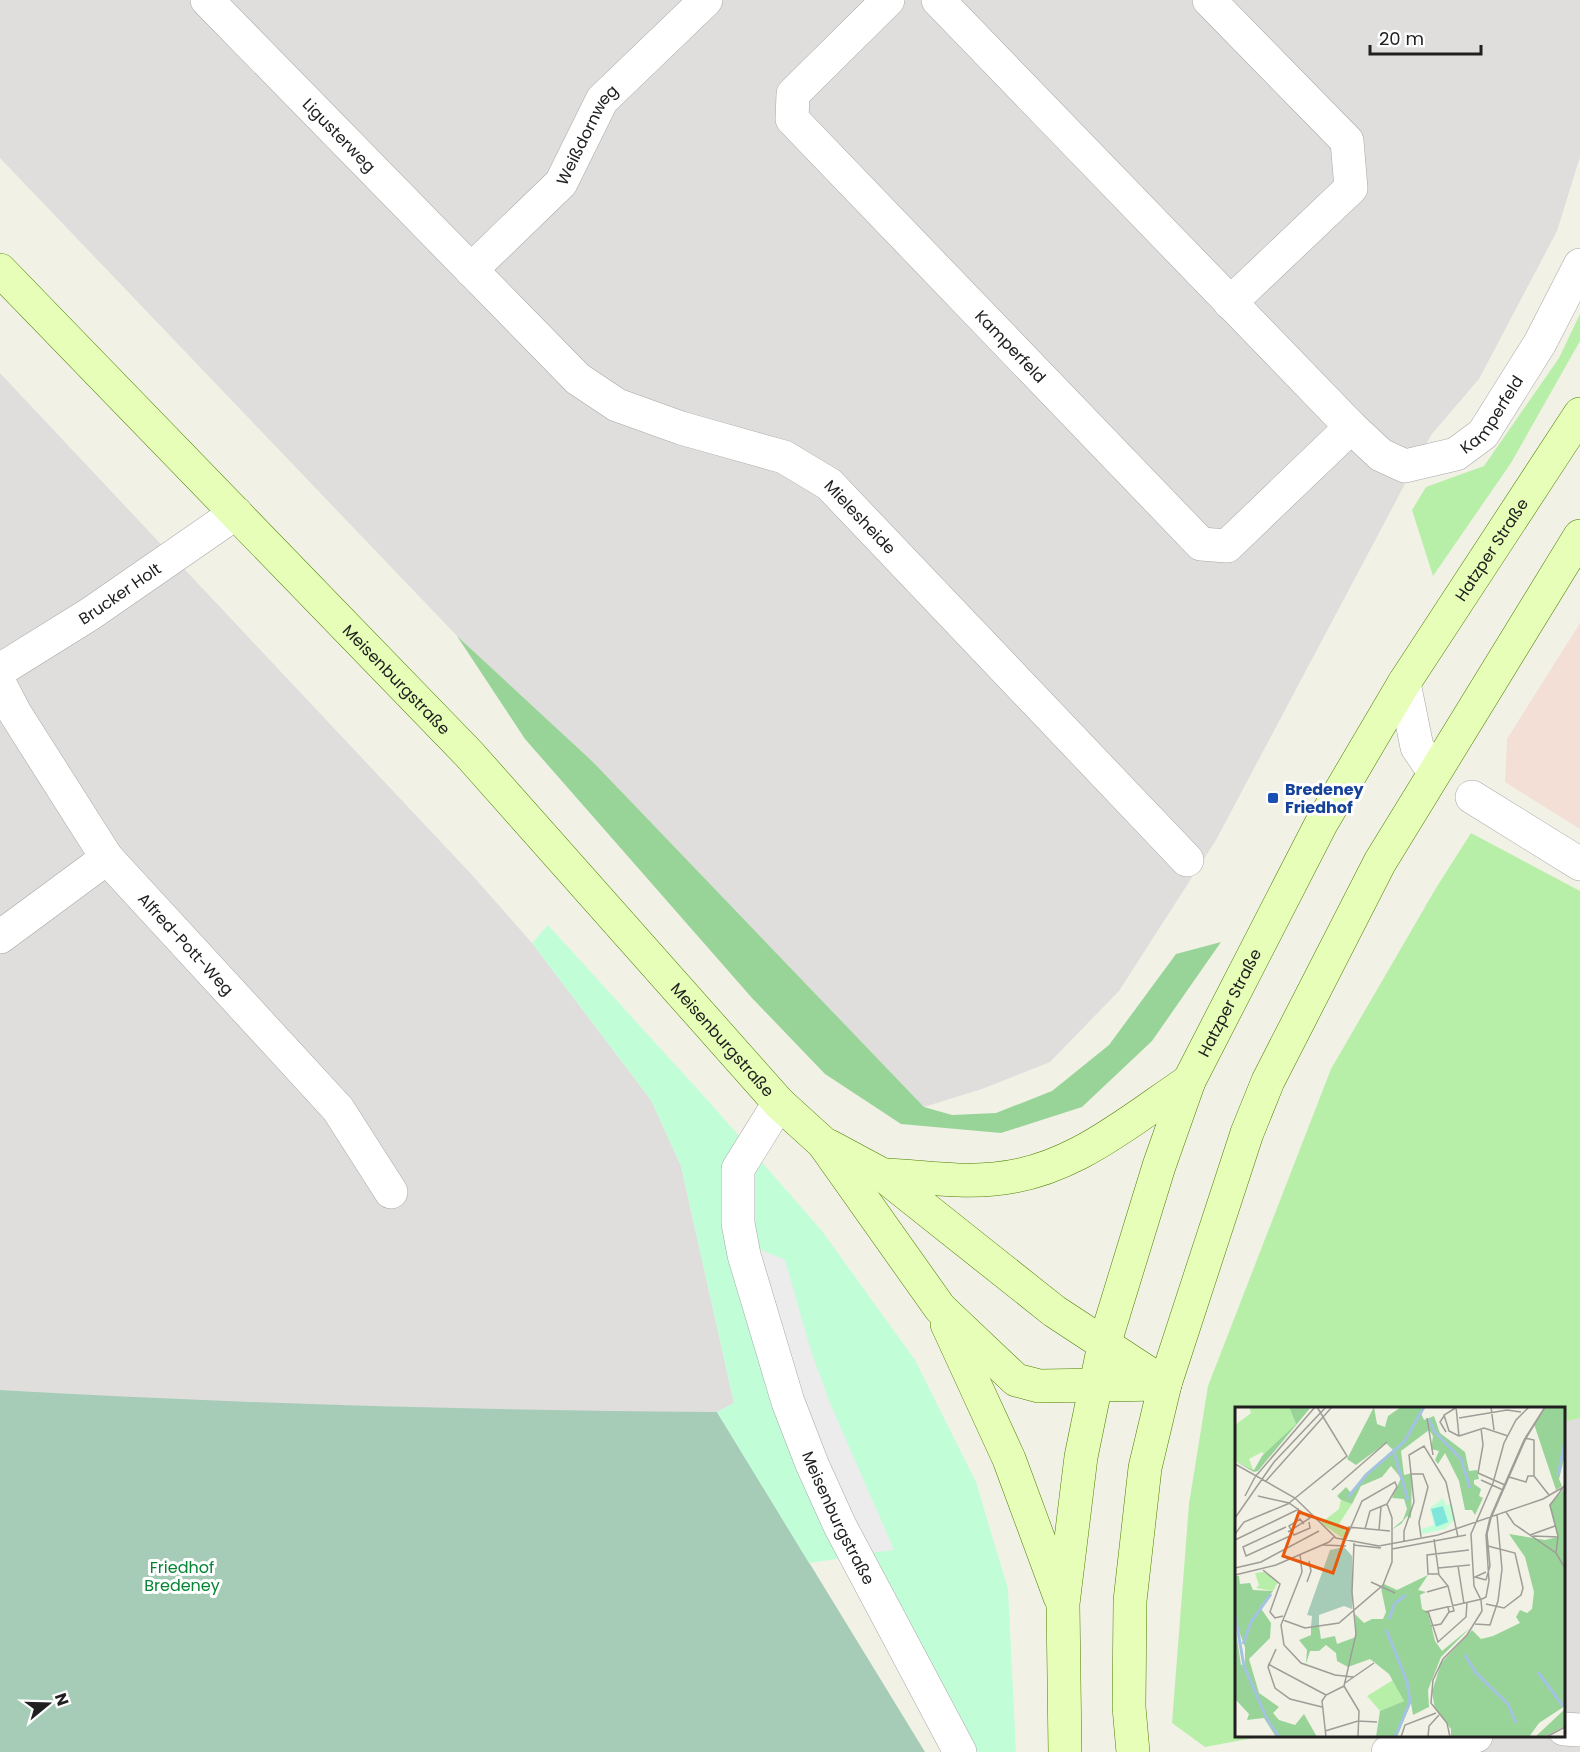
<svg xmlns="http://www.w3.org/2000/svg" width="1580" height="1752" viewBox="0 0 1580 1752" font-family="Poppins,sans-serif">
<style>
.residential{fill:#dfdedd}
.commercial{fill:#f3dfd5}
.grass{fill:#b7efa9}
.forest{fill:#98d498}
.cemetery{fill:#a6ccb7}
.park{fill:#c1fed8}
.parking{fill:#ececec}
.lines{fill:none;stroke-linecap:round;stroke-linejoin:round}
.street-casing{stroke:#a7a7a7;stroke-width:34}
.secondary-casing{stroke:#4c7f00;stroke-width:34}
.street{stroke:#fff;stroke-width:33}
.secondary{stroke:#e6feb7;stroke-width:33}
.transit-dot{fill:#1a4fb4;stroke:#fff;stroke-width:2}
.labels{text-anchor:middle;stroke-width:6;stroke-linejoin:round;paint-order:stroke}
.street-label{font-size:16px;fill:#202020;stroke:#fff}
.transit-label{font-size:16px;font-weight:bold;fill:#164399;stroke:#fff;text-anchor:start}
.park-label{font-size:16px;fill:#048434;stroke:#fff}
.inset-river{fill:none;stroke:#a4c2e2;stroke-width:3}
.inset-road{fill:none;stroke:#9e9d97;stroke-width:1.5}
.view{fill:#e8590c;fill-opacity:0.15;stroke:#e8590c;stroke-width:3}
.inset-edge{fill:none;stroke:#202020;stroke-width:3}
</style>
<rect width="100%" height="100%" fill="#f2f1e6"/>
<path class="residential" d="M0 0H1580V157L1557 231 1479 379 1431 435 1216 840 1119 991 1050 1062 982 1089 924 1107 593 762 457 636 0 158Z
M0 373 472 875 532 943 651 1100 681 1166 734 1403 717 1412 509 1411 211 1402 0 1390Z
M1580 1418V1752H1450V1736H1564V1422Z"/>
<path class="commercial" d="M1580 623V829L1505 782 1507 739Z"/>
<path class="grass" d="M1580 314V341L1511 463 1433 576 1412 510 1426 487 1484 466 1559 358Z
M1471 833 1580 891V1418L1564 1422V1408H1236V1736H1264L1205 1747 1172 1723 1189 1504 1208 1386 1331 1069 1436 888Z"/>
<path class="forest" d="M457 636 593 762 924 1107 952 1115 996 1113 1052 1091 1109 1045 1176 954 1221 942 1152 1041 1082 1107 1001 1133 901 1124 825 1074 752 998 525 739Z"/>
<path class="cemetery" d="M0 1390C239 1404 477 1410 717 1412L925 1752H0Z"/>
<path class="park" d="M548 925 712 1105 822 1231 915 1360 976 1482 1008 1589 1016 1752H970L864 1555 809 1563 717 1412 734 1403 681 1166 651 1100 532 943Z"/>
<path class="parking" d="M759 1249 785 1260 811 1351 830 1403 894 1550 869 1553 806 1414Z"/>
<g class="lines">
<defs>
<g id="street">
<path id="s1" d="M207 0 578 379 617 405 681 428 784 457 829 484 1187 860"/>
<path id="s2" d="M888 0 793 94 792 119 1201 544 1227 546 1351 427"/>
<path id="s3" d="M938 0 1351 427 1381 455 1405 466 1456 454 1483 434 1540 343 1580 265"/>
<path d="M1209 0 1347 141 1351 188 1230 303"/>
<path id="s4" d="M471 270 561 183 602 100 706 0"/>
<path id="s5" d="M0 670 90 614 236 513"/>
<path d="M1404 683 1417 747 1434 772"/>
<path id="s6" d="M0 684 15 713 107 858 338 1109 391 1192"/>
<path d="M1472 797 1580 864"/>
<path d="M0 937 107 858"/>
<path id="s7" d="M779 1103 738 1169V1223L744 1255 788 1402 812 1464 840 1526 960 1752"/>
<path d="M1564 1729 1580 1730"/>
<path d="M1388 1752 1476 1736"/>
</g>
<g id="secondary">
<path id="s8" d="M0 270 469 754 779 1103 823 1143 940 1308 1016 1380 1039 1386 1165 1384"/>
<path d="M829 1146 883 1175 1054 1311 1165 1384"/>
<path d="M883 1175C919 1176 958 1183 994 1179 1070 1173 1128 1122 1189 1081"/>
<path d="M947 1324 1009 1459 1060 1597"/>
<path id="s9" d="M1065 1752 1063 1604 1081 1457 1104 1345 1159 1166 1189 1081 1321 824 1404 683 1580 414"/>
<path d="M1133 1752 1129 1707 1130 1601 1145 1468 1165 1384 1247 1133 1268 1081 1380 862 1580 536"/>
</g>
</defs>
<use href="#street" class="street-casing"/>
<use href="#secondary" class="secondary-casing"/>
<use href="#street" class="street"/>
<use href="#secondary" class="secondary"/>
</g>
<rect class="transit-dot" x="1267" y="792" width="12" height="12" rx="3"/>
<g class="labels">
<g class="street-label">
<text dy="6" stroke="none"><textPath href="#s1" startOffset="189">Ligusterweg</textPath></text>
<text dy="6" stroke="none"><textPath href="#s4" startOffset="180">Weißdornweg</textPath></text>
<text dy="6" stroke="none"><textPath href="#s2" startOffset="474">Kamperfeld</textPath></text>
<text dy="6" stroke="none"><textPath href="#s3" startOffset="768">Kamperfeld</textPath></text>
<text dy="6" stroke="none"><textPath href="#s1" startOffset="850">Mielesheide</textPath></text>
<text dy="6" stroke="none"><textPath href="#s9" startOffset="1300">Hatzper Straße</textPath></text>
<text dy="6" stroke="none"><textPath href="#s5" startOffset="142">Brucker Holt</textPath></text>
<text dy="6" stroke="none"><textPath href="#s8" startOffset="570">Meisenburgstraße</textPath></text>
<text dy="6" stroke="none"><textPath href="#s6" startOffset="321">Alfred-Pott-Weg</textPath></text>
<text dy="6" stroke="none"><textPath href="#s9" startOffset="776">Hatzper Straße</textPath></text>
<text dy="6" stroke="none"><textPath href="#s8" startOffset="1056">Meisenburgstraße</textPath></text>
<text dy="6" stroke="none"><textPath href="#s7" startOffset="444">Meisenburgstraße</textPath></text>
</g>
<g class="transit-label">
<text x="1285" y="795">Bredeney<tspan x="1285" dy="18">Friedhof</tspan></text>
</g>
<g class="park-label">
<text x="182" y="1573">Friedhof<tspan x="182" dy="18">Bredeney</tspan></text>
</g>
</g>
<g transform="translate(1235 1407)">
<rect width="330" height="330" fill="#f2f1e6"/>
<path d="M14 0H54L61 17 30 49 27 45 14 52 18 62 0 54V18L16 6ZM106 93 117 97 104 117 111 125 109 132 86 116 104 102ZM29 165 43 175 38 184 21 181 24 178 20 166ZM158 273 169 294 145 304 132 289Z" fill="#b7efa9"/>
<path d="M54 0H76L23 64 19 65 0 54 19 63 27 49 61 17ZM139 0 142 17 150 20 153 9 166 0H190L186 6 189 13 199 9 205 26 230 45 234 64 242 63 244 72 239 73V77L246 82 244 89 248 91 240 108 237 103H230L224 74 210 46 203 57 200 53 204 44 196 42 198 29 194 23 166 44 169 68 177 66 176 111 172 109 166 117 156 123 168 113 172 102 169 92 157 91 166 71 156 59 147 70 126 79 117 97 106 93 102 89 111 80 116 86 129 68 158 43 151 36 121 58 112 52ZM310 0H330V48L324 72 327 79 321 83 299 17ZM330 81V299L304 316 294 330H216V322L200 302 197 285 206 256 237 223 246 232 258 229 285 216 281 210 285 203 292 206 297 202 299 185 290 150 274 127 310 133 323 130 314 98ZM193 168 183 183 191 185 185 188 187 202 193 205 200 234 207 244 235 221 206 250 193 283 194 300 178 308 176 296 162 330H141L145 304 169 294 154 267 135 252 113 260 102 254 101 246 91 238 84 244H75L71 257 72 243 64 233 76 228V220L84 219 86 232 100 229 102 237 121 230 120 207 129 216 137 212H148L151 205 146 181 149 177 162 183ZM0 169H4L5 177 15 176 18 183 38 184 25 200 36 216 35 231 14 252 24 286 44 300 38 306 44 313 60 318 69 307 82 330H41L29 311 12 313 14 307 0 292V218L6 258 10 257V240L0 214ZM330 302V319L309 330H300Z" fill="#98d498"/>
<path d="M109 140 117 149V202L109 199 84 208V219L76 220 77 209 72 208 95 143Z" fill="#a6ccb7"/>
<path d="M208 91 211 98 217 97 220 112 210 122 187 127 186 122 199 118 195 101Z" fill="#c1fed8"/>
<path d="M208 99 213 115 201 120 196 102Z" fill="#7fe6dc"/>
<path class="inset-river" d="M194 12 199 24 226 52 235 81M159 46 173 93M323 69 330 34M113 90 132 67 169 35 189 0M0 208 9 259 32 312 44 330M154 212 160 196 171 188M151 222 172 275 175 295 160 330M8 237 16 215 36 187M230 248 241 266 273 297 281 316M303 265 328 299"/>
<path class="inset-road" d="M221 0 224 29M222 0 209 8 214 24 224 29M256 0 259 23M209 9 205 15 211 25M192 11 198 48M224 11 272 3 286 5M246 21 248 38 243 66 270 78M224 29 249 21 273 29M290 31 299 33V69M0 57 60 91 101 131 144 139 203 128 308 92 330 79M177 67H188L193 80 184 115 186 130M299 69 314 88M20 70 80 0M274 70 291 75 293 69H299M246 73 268 83M30 75 97 0M97 83 152 35M10 89 20 70M23 89 54 96 75 111 53 125M54 96 112 49 82 0M271 105 279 117 321 146 330 161M0 111 39 55 91 0M69 117 65 112 54 119 59 128 75 121 74 115M51 120 8 140 11 149 55 129M113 120 155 124M130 122 135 104 152 97M144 123 146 100M0 127 9 115 55 96M295 128 320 119M298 129 323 130M199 132 204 168 213 179 219 204 214 205 213 200M0 133 64 102M169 134V124L179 95 174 48 189 39 211 75 223 130M119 136 117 185 121 227 109 279 124 304 123 330M88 138 111 139M118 138 146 141M157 142 231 128M321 146 323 129 315 98 328 81M65 147 67 165 46 218 49 238 66 256 100 268 118 270M223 159 229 197M0 161 26 155 84 124M203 161 235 158M28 163 45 177 35 205 40 211 48 209M251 165 240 170 251 173M204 167H193L192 148 234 143M0 168 41 158 94 135 99 130M251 173 255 159 252 127 256 111 291 31 310 0M72 175 76 164 74 154M136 175 160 186M192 185 213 179M245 193 251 190 254 174 251 128 255 111 289 33 310 0M251 197 269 201 286 188 288 181 280 146 253 139M193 204 203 235 231 210 232 196M190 205 247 192M48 213 70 221 104 216 148 178 157 155V111L152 97 162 80 160 75 127 94 110 134M240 217 255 218 263 194 267 162 262 108M196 219 206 217 214 205M41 242 33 260 40 281 55 292 87 300M33 257 91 288M110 276 139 256M90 324 123 314 142 315M91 330 87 294 91 288 109 279M166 330 170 318 201 306M193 330 194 319 204 308M215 330 212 316 196 296 198 273 208 252 232 228 247 204 246 193 239 179 236 127 258 76 269 36 281 13 294 0M311 330 330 320"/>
<path class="view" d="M64 105 113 122 98 166 48 149Z"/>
<rect width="330" height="330" class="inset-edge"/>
</g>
<g transform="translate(48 1704) rotate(71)" stroke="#ffffff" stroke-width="4.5" paint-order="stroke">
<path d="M0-4.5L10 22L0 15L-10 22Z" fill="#202020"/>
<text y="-9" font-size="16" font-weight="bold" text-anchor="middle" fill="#202020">N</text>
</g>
<path d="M1370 45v9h111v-9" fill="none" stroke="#202020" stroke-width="3"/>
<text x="1379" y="45" font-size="18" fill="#202020" stroke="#ffffff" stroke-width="4.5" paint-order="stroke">20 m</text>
</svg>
